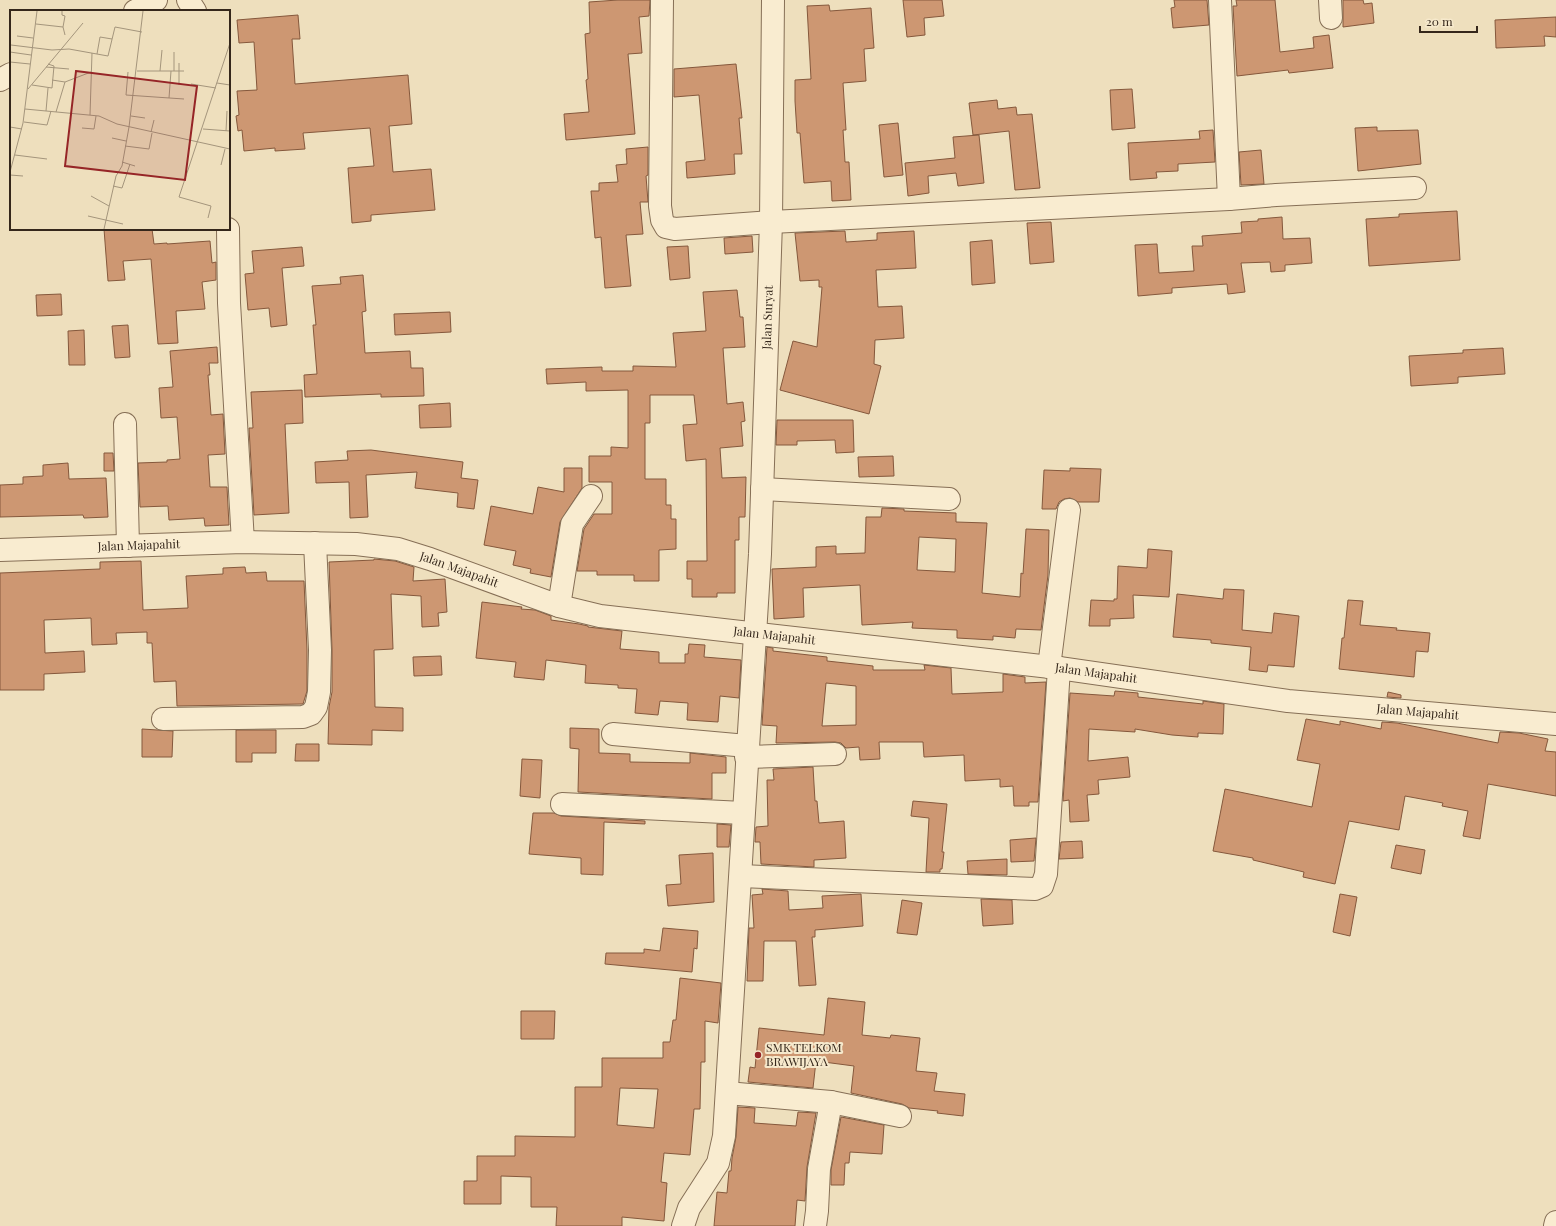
<svg xmlns="http://www.w3.org/2000/svg" width="1556" height="1226" viewBox="0 0 1556 1226" font-family="'Playfair Display',serif">
<style>
.building{fill:#cd9772;stroke:#85583c;fill-rule:evenodd}
.lines{fill:none;stroke-linecap:round;stroke-linejoin:round}
.minor-casing{stroke:#866f56;stroke-width:24}
.minor{stroke:#f9ecd0;stroke-width:22}
.poi-dot{fill:#962527;stroke:#f6e9cc;stroke-width:1.5}
.labels{text-anchor:middle;stroke-width:4;stroke-linejoin:round;paint-order:stroke}
.street-label{font-size:12px;fill:#35271b;stroke:#f6e9cc}
.poi-label{font-size:12px;fill:#35271b;stroke:#f6e9cc;text-anchor:start}
.inset-road{fill:none;stroke:#a4957c;stroke-width:1}
.view{fill:#962527;fill-opacity:0.15;stroke:#962527;stroke-width:2}
.inset-edge{fill:none;stroke:#35271b;stroke-width:2}
</style>
<rect width="100%" height="100%" fill="#eedfbd"/>
<path class="building" d="M618 0H650L649 16 639 17 642 53 628 54 635 134 566 140 564 114 589 112 586 80 588 79 585 34 590 33 589 2Z
M903 0H942L944 16 924 18 925 35 907 37Z
M1174 0H1207L1209 25 1173 28 1171 8 1175 7Z
M1236 0H1275L1280 52 1314 48 1313 37 1329 35 1333 68 1289 73 1288 70 1237 76 1233 6H1237Z
M1343 0H1363L1364 4 1372 3 1374 23 1343 27Z
M829 5 830 11 871 8 874 48 864 49 866 81 843 83 846 130H843L845 162H849L851 200 832 201 831 181 804 183 800 133H797L795 101V80L811 79 807 6Z
M298 15 300 39H292L295 84 408 75 412 124 389 126 393 172 431 169 435 210 371 215V221L352 223 348 168 374 166 370 128 303 133 305 149 275 151V148L244 151 242 130 238 131 236 116 239 115 237 91 257 90 254 42 239 43 237 20Z
M1556 17V37L1544 36 1545 46 1496 48 1495 20Z
M736 64 742 118H739L742 154H734L735 174 687 178 686 162 705 160 699 95 674 97V69Z
M1132 89 1135 128 1112 130 1110 90Z
M997 100 998 109 1016 107 1017 115 1032 114 1040 188 1015 190 1009 131 973 135 969 103Z
M898 123 903 175 884 177 879 125Z
M1377 127V131L1418 130 1421 164 1358 171 1355 128Z
M1213 130 1215 162 1178 164V171L1156 172 1157 178 1130 180 1128 143 1200 139 1199 131Z
M979 135 984 183 958 186 956 173 928 176 929 193 908 196 905 163 955 158 953 137Z
M648 147V175L646 176 648 202H640L643 234 626 235 631 286 605 288 601 237 595 238 591 191H599V183L618 182 616 165 627 164 626 149Z
M1261 150 1264 184 1241 185 1239 152Z
M1457 211 1460 260 1369 266 1366 219 1399 217V214Z
M1282 217 1283 239 1310 238 1312 263 1285 265V271L1271 272 1270 262 1241 263 1245 292 1228 294 1227 284 1172 288V293L1138 296 1135 245 1157 244 1159 273 1194 271 1192 246H1203L1202 236 1242 233 1241 222 1258 221V219Z
M1051 222 1054 262 1030 264 1027 223Z
M104 229H152L154 244 167 243V244L210 241 212 263 216 262V280L202 282 205 309 176 311 178 343 158 344 151 259 123 261 125 280 108 281Z
M845 231 846 242 877 240V233L914 231 916 268 876 270 878 307 902 306 904 338 875 340 874 364 881 366 869 414 780 390 793 341 817 347 822 287H819V280L800 281 795 233Z
M752 236 753 252 725 254 724 238Z
M992 240 995 283 972 285 970 242Z
M688 246 690 278 670 280 667 247Z
M302 247 304 266 282 268 287 325 271 327 269 308 248 310 245 274 254 273 252 251Z
M363 275 366 311 362 312 365 353 410 351 411 368H423L424 396 381 397V394L305 397 304 375 317 374 313 325H316L312 286 341 284 340 277Z
M737 290 740 317H743L745 347 723 348 727 404 743 402 745 421 741 422 743 446 720 448 722 478 746 477 745 517H739V540H735V593H717V597H692V579H687V561H707L706 459 686 461 683 425 697 424 694 395H650V423H645V479H666V505H671V519H676V549L659 550V581H634V575H597V571H577L584 529 594 514H612V482H589V456H611V447L628 448V390L586 391V382L547 384 546 369 602 367V371H633V366L676 367 673 333 706 331 703 292Z
M61 294 62 315 37 316 36 295Z
M450 312 451 332 395 335 394 314Z
M128 325 130 357 115 358 112 326Z
M84 330 85 365H69L68 331Z
M217 347 218 363H209L210 375H208L211 415 223 414 225 454 208 455 210 487H227L229 525 205 526 204 518 169 520 168 506 140 507 138 463 167 462V460L180 459 177 417 161 418 159 388 173 387 170 351Z
M1503 348 1505 374 1458 377V383L1411 386 1409 356 1463 353V350Z
M302 390 303 423 285 424 289 513 254 515 249 428H253L251 392Z
M450 403 451 427 420 428 419 405Z
M777 420H853L854 452 836 453 835 440 797 441V445H776Z
M371 450 463 462 461 478 478 480 474 509 457 507 458 493 415 488 417 472 366 475 368 517 350 518 349 482 316 483 315 462 348 460 347 451Z
M104 453H113L114 471H104Z
M893 456 894 476 859 477 858 457Z
M68 463 69 479 106 478 108 517 84 518 83 515 0 517V485L23 484V477L43 476V465Z
M564 468H582V488L560 522 551 577 530 573 531 569 513 565 516 551 484 545 491 506 533 514 538 487 564 492Z
M1070 468 1101 469 1099 502H1078L1070 498 1064 499 1059 502 1056 509H1042L1044 470 1070 471Z
M882 508 904 509V511L956 513V522L987 523 982 593 1020 597 1021 573 1023 574 1026 529 1049 530 1048 575 1041 630 1016 629 1015 638 993 636V640L957 638V630L912 628 913 622 862 625 860 585 803 588 804 617 774 619 772 569 816 567V547L836 546V554L865 553 866 517H881ZM919 537 956 539 955 572 917 570Z
M1148 549 1172 551 1169 597 1133 595 1134 618 1110 619V626H1089L1091 600 1114 601V599H1117L1118 566 1147 568Z
M374 559 395 561 414 567 413 581 445 579 447 612 438 613 439 626 422 627 421 596 391 594 393 649 374 650 375 707 403 708V731L372 730V745L328 744 329 707 332 692V650L329 562 374 560Z
M141 561 143 610 188 608 186 576 223 574V568L245 567 246 573 266 572 267 581H304L307 650V691L303 704 177 706 176 681 154 682 152 643H147V632L116 633 117 644 92 645 91 618 44 620 45 653 84 651 85 672 44 674V690H0V573L100 569V562Z
M1224 589 1244 590 1242 630 1272 633 1274 613 1299 616 1294 667 1268 665 1267 672 1249 670 1251 647 1211 643V640L1173 637 1177 594 1223 599Z
M1348 600 1363 601 1360 625 1397 628 1396 630 1430 633 1428 652 1416 651 1414 677 1339 669 1342 638H1344Z
M482 602 522 607 521 609 535 610 551 616V620L579 624 588 626V627L622 631 620 649 659 652V663H685V654H688L689 644 705 645 704 657 741 660 739 698 720 696 718 722 687 720 688 703 660 701 658 715 635 713 637 689 618 688V685L585 683 586 665 546 660 544 680 514 677 516 662 476 658Z
M767 647 773 648V651L827 657V661L873 666V670H925L924 665 951 668 952 694 1003 692V674L1025 677V683L1046 682 1038 802H1029V806H1014L1013 786 1000 787V779L965 781 964 755 924 757 923 742H879L880 759 860 760 859 747 846 748 841 743 835 742 776 743 777 726 762 725ZM826 683 856 686V725L822 726Z
M441 656 442 675 414 676 413 657Z
M1115 691 1138 693V697L1184 702 1203 704V701L1224 704 1223 734 1198 733V737L1172 735 1135 729V732L1089 729 1088 761 1128 757 1130 777 1098 780 1099 794 1087 795 1089 821 1070 822 1069 800 1063 801 1070 693 1114 696Z
M1388 692 1401 695V698L1387 697Z
M1306 719 1340 725V721L1381 729 1382 722 1397 723 1498 743 1500 732 1519 733 1548 739 1545 751 1556 752V796L1488 784 1480 839 1463 836 1468 811 1442 806 1443 803 1405 796 1399 830 1349 821 1335 884 1303 877 1304 872 1253 860V858L1213 851 1225 789 1312 807 1320 764 1297 760Z
M570 728 599 729V753L630 754V762L690 763V753L726 757V773H712V799L578 792 579 749 570 748Z
M142 729 173 731 172 757H142Z
M236 730H276V753H252V762H236Z
M296 744H319V761H295Z
M522 759 542 760 540 798 520 796Z
M813 767 815 801H817L819 823 844 821 846 858 814 860V867L761 864 760 842H755L756 827 768 826 767 780H774L773 769Z
M913 801 947 804 942 852H944L942 869H940V872H926L929 818 911 816Z
M533 813H554L561 816 645 821V824L604 822 603 875 581 874V858L529 854Z
M717 824 731 825 729 847H717Z
M1036 838 1034 861 1011 862 1010 840Z
M1082 841 1083 858 1059 859 1061 842Z
M1396 845 1425 850 1421 874 1391 868Z
M713 853 714 902 668 906 666 885 681 884 679 855Z
M1007 859V875L968 874 967 861Z
M762 889 788 891 789 910 823 908 822 896 861 894 863 926 815 930V937H812L816 985 799 986 796 941H764L763 981H747L749 928H754L752 895 763 894Z
M1340 894 1357 897 1350 936 1333 932Z
M981 899 1012 900 1013 924 983 926Z
M902 900 922 903 917 935 897 933Z
M663 928 698 931 697 949 694 948 692 972 605 964 606 953H644V949L660 951Z
M680 978 721 983 718 1023 705 1021V1062H701L700 1109H694L690 1155 664 1153 661 1182 667 1183 664 1221 622 1217V1226H556L557 1207H531V1177L501 1176V1204H464V1181H477V1156H515V1136L575 1137V1087H602V1058H663V1042H670L673 1020H676ZM620 1088 658 1089 654 1128 617 1125Z
M828 998 865 1002 862 1035 890 1038 891 1035 920 1038 916 1071 937 1073 934 1091 965 1094 963 1116 937 1113 938 1111 909 1108 902 1104 851 1093 854 1066 816 1061 813 1088 748 1082 750 1067 755 1068 759 1028 824 1035Z
M521 1011H555L554 1039H521Z
M738 1107 755 1108 754 1123 796 1126 798 1112 816 1113 807 1167 805 1201 797 1200 795 1226H714L717 1192 727 1193 729 1171H731L732 1158 736 1137Z
M841 1117 884 1125 882 1154 850 1152 849 1163H845L844 1185H831V1170Z"/>
<g class="lines">
<defs>
<g id="minor">
<path d="M188 0 195 11"/>
<path d="M662 0 660 206 662 220 666 227 675 229 771 222 1229 199 1276 195 1415 188"/>
<path d="M1220 0 1229 199"/>
<path d="M1330 0 1331 18"/>
<path d="M135 11 156 0"/>
<path d="M0 80 11 74"/>
<path d="M228 229 229 303 243 542"/>
<path d="M125 424 128 546"/>
<path d="M762 489 949 499"/>
<path id="s1" d="M0 550 243 542 356 544 398 549 430 559 559 606 600 616 1059 668 1288 701 1556 724"/>
<path d="M559 606 572 524 591 496"/>
<path d="M1049 667 1069 510"/>
<path d="M163 719 303 717 311 714 316 707 319 692 320 650 315 543"/>
<path d="M613 734 747 746"/>
<path d="M746 757 835 754"/>
<path d="M562 804 743 813"/>
<path d="M741 876 1035 889 1042 886 1046 874 1059 668"/>
<path d="M727 1093 831 1102 900 1116"/>
<path id="s2" d="M683 1226 689 1208 718 1163 724 1136 760 554 771 222 773 0"/>
<path d="M815 1226 817 1211 819 1169 831 1102"/>
<path d="M1555 1226 1556 1222"/>
</g>
</defs>
<use href="#minor" class="minor-casing"/>
<use href="#minor" class="minor"/>
</g>
<circle class="poi-dot" cx="758" cy="1055" r="4"/>
<g class="labels">
<g class="street-label">
<text dy="4" stroke="none"><textPath href="#s2" startOffset="920">Jalan Suryat</textPath></text>
<text dy="4" stroke="none"><textPath href="#s1" startOffset="139">Jalan Majapahit</textPath></text>
<text dy="4" stroke="none"><textPath href="#s1" startOffset="463">Jalan Majapahit</textPath></text>
<text dy="4" stroke="none"><textPath href="#s1" startOffset="787">Jalan Majapahit</textPath></text>
<text dy="4" stroke="none"><textPath href="#s1" startOffset="1111">Jalan Majapahit</textPath></text>
<text dy="4" stroke="none"><textPath href="#s1" startOffset="1435">Jalan Majapahit</textPath></text>
</g>
<g class="poi-label">
<text x="766" y="1052">SMK TELKOM<tspan x="766" dy="14">BRAWIJAYA</tspan></text>
</g>
</g>
<g transform="translate(10 10)">
<rect width="220" height="220" fill="#eedfbd"/>
<path class="inset-road" d="M52 1V5L55 6 53 17M26 14 53 17 55 25M7 26 23 28M1 35 42 40 59 39 98 46 105 17 132 22M0 42 21 45M164 42V61M87 44 90 27 102 29M0 52 20 54M36 57 59 59M127 61H174M150 61 152 40M118 62 116 85 174 89M42 70 55 72 81 62M207 73 220 75M181 74 206 78M22 75 42 78 44 56 38 54M169 75V53M18 79 73 13M159 88 161 61M15 99 89 106 107 114 220 139M36 101 38 78M46 102 55 72M80 105 82 43M121 106 135 108M14 112 37 115 41 101M0 117 12 119M72 118 84 119 86 106M193 119 220 121M216 121 217 101M141 122 144 110M102 128 116 131M115 136 139 139 142 123M5 145 37 149M112 152 125 156M211 155 215 139M0 162 13 113 27 1M0 165 13 166M103 176 112 178 120 154M81 186 99 196M78 206 113 214M198 208 201 196 169 187 220 33M94 219 106 166 112 156 119 117 133 1"/>
<path class="view" d="M66 61 187 76 175 170 55 156Z"/>
<rect width="220" height="220" class="inset-edge"/>
</g>
<path d="M1420 26v6h57v-6" fill="none" stroke="#35271b" stroke-width="2"/>
<text x="1426" y="26" font-size="12" fill="#35271b" stroke="#f6e9cc" stroke-width="3" paint-order="stroke">20 m</text>
</svg>
